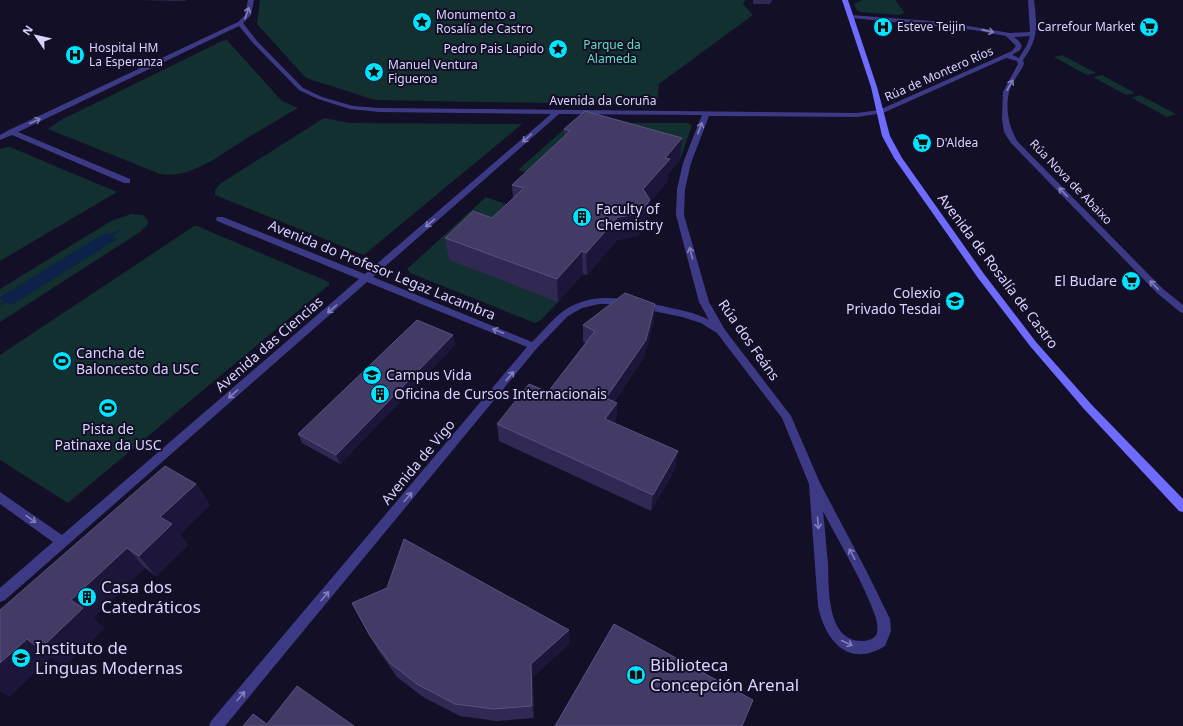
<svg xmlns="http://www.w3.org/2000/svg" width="1183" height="726" viewBox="0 0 1183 726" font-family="'Noto Sans',sans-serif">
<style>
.green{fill:#12302f}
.water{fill:#0c2248}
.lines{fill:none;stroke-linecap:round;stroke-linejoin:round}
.street{fill:#3d3a85;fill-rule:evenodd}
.secondary{fill:#6f6bff;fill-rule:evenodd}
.wall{fill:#312854}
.shaded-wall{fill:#1d163a}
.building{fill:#433a66;stroke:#5a527e}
.oneway{stroke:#837fbc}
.labels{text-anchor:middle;stroke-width:4;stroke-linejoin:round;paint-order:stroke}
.far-poi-label{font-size:12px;fill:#d9d4ff;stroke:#130f26;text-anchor:start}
.far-park-label{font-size:12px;fill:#5fe0c0;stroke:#130f26}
.far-street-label{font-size:12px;fill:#d9d4ff;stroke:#130f26}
.poi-label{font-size:14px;fill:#d9d4ff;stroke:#130f26;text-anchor:start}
.street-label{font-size:14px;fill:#d9d4ff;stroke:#130f26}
.near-poi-label{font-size:17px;fill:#d9d4ff;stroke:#130f26;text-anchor:start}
</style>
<rect width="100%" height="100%" fill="#130f26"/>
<path class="green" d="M260 0H745L743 4 753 15 659 84 657 105 375 100 306 78 257 24Z
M862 0H895L905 13 898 15 860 12 857 10 854 4Z
M227 40 282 101 298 108C280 119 262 129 244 140 220 155 191 179 160 174L48 129 61 120 222 41Z
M1062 55 1096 73 1087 75 1054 57Z
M1102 75 1135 93 1126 95 1093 77Z
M1140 95 1176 114 1167 117 1132 98Z
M324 118 350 123 522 124 364 255 215 195V190L221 183Z
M571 123H688L692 125 680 160 585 132 556 181 518 170Z
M7 147H10L117 192 0 261V149Z
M486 197 525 211 558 302 541 320 535 323 410 273 407 269Z
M131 214 143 215 148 220V224L140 232 0 322V289L111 221Z
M194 226H197L329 282V285L68 503 0 460V355Z"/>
<path class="water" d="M119 229 121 230 112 236 117 239 12 305 6 302 0 306V304L4 301 0 299V297L105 233 110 235Z"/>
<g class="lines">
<path class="street" d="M248 0H254L251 15 243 23 257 41 303 88 322 97 353 106 379 108 857 113 879 110 1012 51 1016 46 1006 36 974 30 852 18 850 17V15L944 22 1010 33 1030 32 1028 0H1034C1037 26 1039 38 1023 60L1024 64C1020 73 1011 83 1009 92 1005 109 1009 128 1018 142L1163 289 1183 305V313L1180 312 1157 293 1011 143 1004 132 1002 119 1003 92 1018 64 1017 61 1006 58 883 113 857 117 709 116 691 163 685 189 684 215 709 302 725 330 791 416 820 483 867 572 890 619 891 631 885 646C848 669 825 640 818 606L809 484 782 418 717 333 701 323 682 317 620 304H599L582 308 568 316 537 348 225 726H209L211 721 527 347 367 282 5 600 0 602V588L53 542 0 504V492L62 535 359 279 217 221 216 219 217 217H223L365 274 551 114 379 112 350 109 318 99 299 90 253 43 239 26 18 132 130 179V183H124L12 135 0 140V135L9 130 238 22 245 15ZM1030 36 1027 45 1019 58 1012 55 1020 50 1022 46 1019 41 1014 37ZM559 114 702 115 683 163 677 189 676 215 699 302 709 320C695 312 678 310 663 306 634 301 604 292 576 304 558 311 546 328 532 342L373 277ZM823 511C841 546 863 581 876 618 877 622 878 629 877 633 875 639 868 641 862 641 826 641 829 587 828 563 826 546 825 528 823 511Z"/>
<path class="secondary" d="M842 0H848L877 87 890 136 902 158 984 274 1036 342 1091 404 1183 499V512L1179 511 1084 409 1030 346 978 278 894 158 882 136 871 87Z"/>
</g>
<path class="wall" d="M133 0H186L185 1Z
M753 0H772L770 4H753Z
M564 129 680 160 668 174V181L650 201 649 223 638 236 617 240 587 275 583 274 558 302 449 260 445 238 492 218 513 198 512 185 565 136Z
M655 304 654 321 644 357 614 402 617 403 616 420 614 423 676 467 651 511 499 441 497 424 548 392 586 343 583 342V325Z
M453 335 455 345 340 464 302 443 298 434Z
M165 466 196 484 210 505 180 534 188 545 156 576 145 568 93 618 104 628 64 667 51 657 9 697Z
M352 603 570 643 533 677 534 718 496 721 460 716 423 697 397 677 378 650Z"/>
<path class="shaded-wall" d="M682 138 680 160 668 174V181L650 201 649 223 638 236 617 240 587 275 586 253 643 189 665 158Z
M582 251 583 274 558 302 557 279Z
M655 304 654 321 644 357 605 415 606 398Z
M453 335 455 345 340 464 336 455Z
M617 403 616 420 605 436V419Z
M678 451 676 467 651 511 653 495Z
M196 484 210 505 180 534 188 545 156 576 139 556 160 517Z
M127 548 145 568 93 618 104 628 64 667 51 657 9 697 0 691V663Z
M569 630 570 643 533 677 534 718 532 706 531 664Z"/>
<path class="building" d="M585 111 682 138 665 158 670 159 643 189 650 200 639 214 618 217 586 253 582 251 557 279 445 238 473 211 492 218 524 188 512 185 570 131 564 129Z
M625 293 655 304 646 340 606 398 617 403 605 419 678 451 653 495 497 424 529 384 548 392 595 331 583 325Z
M417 320 453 335 336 455 298 434Z
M165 466 196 484 160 517 172 524 139 556 127 548 71 600 83 608 40 649 27 639 0 663V610Z
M404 539 569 630 531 664 532 706 493 709 455 704 417 684 390 663 370 636 352 603 387 588Z
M614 624 753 700 742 726H555Z
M297 686 354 726H243L253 714 267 724Z"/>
<defs><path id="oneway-shaft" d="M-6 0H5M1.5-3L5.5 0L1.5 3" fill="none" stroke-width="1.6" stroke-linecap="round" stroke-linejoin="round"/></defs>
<g class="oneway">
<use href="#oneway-shaft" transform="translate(247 13) rotate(-71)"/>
<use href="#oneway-shaft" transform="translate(988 31) rotate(13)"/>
<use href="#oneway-shaft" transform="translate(1010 85) rotate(-61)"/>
<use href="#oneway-shaft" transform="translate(35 121) rotate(-25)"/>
<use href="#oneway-shaft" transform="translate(700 128) rotate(-70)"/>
<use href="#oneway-shaft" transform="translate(527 138) rotate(138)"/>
<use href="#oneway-shaft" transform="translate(1063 192) rotate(-134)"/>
<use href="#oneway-shaft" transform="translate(430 223) rotate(139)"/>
<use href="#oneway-shaft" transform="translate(691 253) rotate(-105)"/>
<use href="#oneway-shaft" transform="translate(1154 285) rotate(-134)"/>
<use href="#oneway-shaft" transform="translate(332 309) rotate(139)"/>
<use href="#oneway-shaft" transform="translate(498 331) rotate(-158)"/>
<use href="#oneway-shaft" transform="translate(510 376) rotate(-50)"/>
<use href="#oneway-shaft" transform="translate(233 394) rotate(139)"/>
<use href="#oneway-shaft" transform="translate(408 497) rotate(-50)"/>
<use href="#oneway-shaft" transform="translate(31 519) rotate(35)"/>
<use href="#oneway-shaft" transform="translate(818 523) rotate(85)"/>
<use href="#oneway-shaft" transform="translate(852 554) rotate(-118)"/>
<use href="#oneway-shaft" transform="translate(325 596) rotate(-50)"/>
<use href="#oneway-shaft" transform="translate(847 643) rotate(25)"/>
<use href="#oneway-shaft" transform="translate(241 696) rotate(-50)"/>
</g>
<defs>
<symbol id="sight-disc" viewBox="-11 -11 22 22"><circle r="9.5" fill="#00e5ff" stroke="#130f26"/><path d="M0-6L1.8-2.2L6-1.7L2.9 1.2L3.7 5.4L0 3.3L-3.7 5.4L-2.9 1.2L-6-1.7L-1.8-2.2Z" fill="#111"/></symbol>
<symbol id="hospital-disc" viewBox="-11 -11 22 22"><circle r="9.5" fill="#00e5ff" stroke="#130f26"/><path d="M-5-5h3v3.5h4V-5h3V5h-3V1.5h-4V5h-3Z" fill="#111"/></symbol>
<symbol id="supermarket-disc" viewBox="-11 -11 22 22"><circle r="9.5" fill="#00e5ff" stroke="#130f26"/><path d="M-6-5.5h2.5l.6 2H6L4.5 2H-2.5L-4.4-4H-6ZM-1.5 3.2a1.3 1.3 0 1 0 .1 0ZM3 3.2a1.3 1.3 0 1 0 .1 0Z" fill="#111"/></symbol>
<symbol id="building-disc" viewBox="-11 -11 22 22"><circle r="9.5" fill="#00e5ff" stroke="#130f26"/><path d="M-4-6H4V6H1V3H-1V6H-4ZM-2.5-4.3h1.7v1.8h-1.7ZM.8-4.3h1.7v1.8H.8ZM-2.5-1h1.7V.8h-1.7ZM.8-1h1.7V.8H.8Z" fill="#111"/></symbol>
<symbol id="school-disc" viewBox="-11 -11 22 22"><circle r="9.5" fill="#00e5ff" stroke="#130f26"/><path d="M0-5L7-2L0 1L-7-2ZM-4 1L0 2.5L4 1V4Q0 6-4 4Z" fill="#111"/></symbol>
<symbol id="stadium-disc" viewBox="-11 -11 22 22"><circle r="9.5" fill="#00e5ff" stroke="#130f26"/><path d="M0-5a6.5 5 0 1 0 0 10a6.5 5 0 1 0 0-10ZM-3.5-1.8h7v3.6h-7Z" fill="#111"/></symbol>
<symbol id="university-disc" viewBox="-11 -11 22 22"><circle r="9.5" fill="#00e5ff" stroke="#130f26"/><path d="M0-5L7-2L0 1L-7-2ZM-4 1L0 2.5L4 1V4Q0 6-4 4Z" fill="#111"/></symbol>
<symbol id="library-disc" viewBox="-11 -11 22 22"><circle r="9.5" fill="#00e5ff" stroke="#130f26"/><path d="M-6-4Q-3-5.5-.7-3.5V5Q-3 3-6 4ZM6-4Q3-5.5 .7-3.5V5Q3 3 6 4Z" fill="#111"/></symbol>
</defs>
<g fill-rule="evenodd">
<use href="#sight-disc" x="411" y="11" width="22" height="22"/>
<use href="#hospital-disc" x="872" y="16" width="22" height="22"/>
<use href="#supermarket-disc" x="1138" y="16" width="22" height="22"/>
<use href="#sight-disc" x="547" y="38" width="22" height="22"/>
<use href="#hospital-disc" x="64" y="44" width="22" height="22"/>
<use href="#sight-disc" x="363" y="61" width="22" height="22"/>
<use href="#supermarket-disc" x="911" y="132" width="22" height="22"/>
<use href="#building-disc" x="571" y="206" width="22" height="22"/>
<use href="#supermarket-disc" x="1120" y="270" width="22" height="22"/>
<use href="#school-disc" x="944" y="290" width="22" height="22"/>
<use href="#stadium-disc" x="51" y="350" width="22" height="22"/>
<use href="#university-disc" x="361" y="364" width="22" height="22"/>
<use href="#building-disc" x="369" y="383" width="22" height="22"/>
<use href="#stadium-disc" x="97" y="397" width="22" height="22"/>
<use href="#building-disc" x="76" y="586" width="22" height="22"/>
<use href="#university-disc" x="10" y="647" width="22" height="22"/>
<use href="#library-disc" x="625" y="664" width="22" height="22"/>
</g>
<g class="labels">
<g class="far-poi-label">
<text x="436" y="19">Monumento a<tspan x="436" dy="14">Rosalía de Castro</tspan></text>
<text x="897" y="31">Esteve Teijin</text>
<text x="1135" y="31" text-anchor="end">Carrefour Market</text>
<text x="89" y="52">Hospital HM<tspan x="89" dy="14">La Esperanza</tspan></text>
<text x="544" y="53" text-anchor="end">Pedro Pais Lapido</text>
<text x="388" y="69">Manuel Ventura<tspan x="388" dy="14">Figueroa</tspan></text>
<text x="936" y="147">D'Aldea</text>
</g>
<g class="far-park-label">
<text x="612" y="49">Parque da<tspan x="612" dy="14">Alameda</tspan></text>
</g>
<g class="far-street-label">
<text transform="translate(939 74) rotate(-24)" y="4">Rúa de Montero Ríos</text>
<text x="603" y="105">Avenida da Coruña</text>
<text transform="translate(1071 182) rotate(46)" y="4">Rúa Nova de Abaixo</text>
</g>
<g class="poi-label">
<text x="596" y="214">Faculty of<tspan x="596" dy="16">Chemistry</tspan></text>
<text x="1117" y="286" text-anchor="end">El Budare</text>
<text x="941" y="298" text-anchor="end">Colexio<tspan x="941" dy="16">Privado Tesdai</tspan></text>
<text x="76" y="358">Cancha de<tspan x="76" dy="16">Baloncesto da USC</tspan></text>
<text x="386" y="380">Campus Vida</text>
<text x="394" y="399">Oficina de Cursos Internacionais</text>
<text x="108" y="434" text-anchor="middle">Pista de<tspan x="108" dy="16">Patinaxe da USC</tspan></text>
</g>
<g class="street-label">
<text transform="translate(382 270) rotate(22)" y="5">Avenida do Profesor Legaz Lacambra</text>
<text transform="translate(998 271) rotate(53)" y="5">Avenida de Rosalía de Castro</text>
<text transform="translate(749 340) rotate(55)" y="5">Rúa dos Feáns</text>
<text transform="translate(269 344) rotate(-41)" y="5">Avenida das Ciencias</text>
<text transform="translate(418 462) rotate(-50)" y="5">Avenida de Vigo</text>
</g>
<g class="near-poi-label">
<text x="101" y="593">Casa dos<tspan x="101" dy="20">Catedráticos</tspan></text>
<text x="35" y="654">Instituto de<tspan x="35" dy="20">Linguas Modernas</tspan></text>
<text x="650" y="671">Biblioteca<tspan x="650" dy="20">Concepción Arenal</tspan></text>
</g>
</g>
<g transform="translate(36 36) rotate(304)" stroke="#130f26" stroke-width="3" paint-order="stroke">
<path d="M0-3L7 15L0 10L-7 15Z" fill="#d9d4ff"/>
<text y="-6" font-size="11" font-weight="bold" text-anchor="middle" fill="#d9d4ff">N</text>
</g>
</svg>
